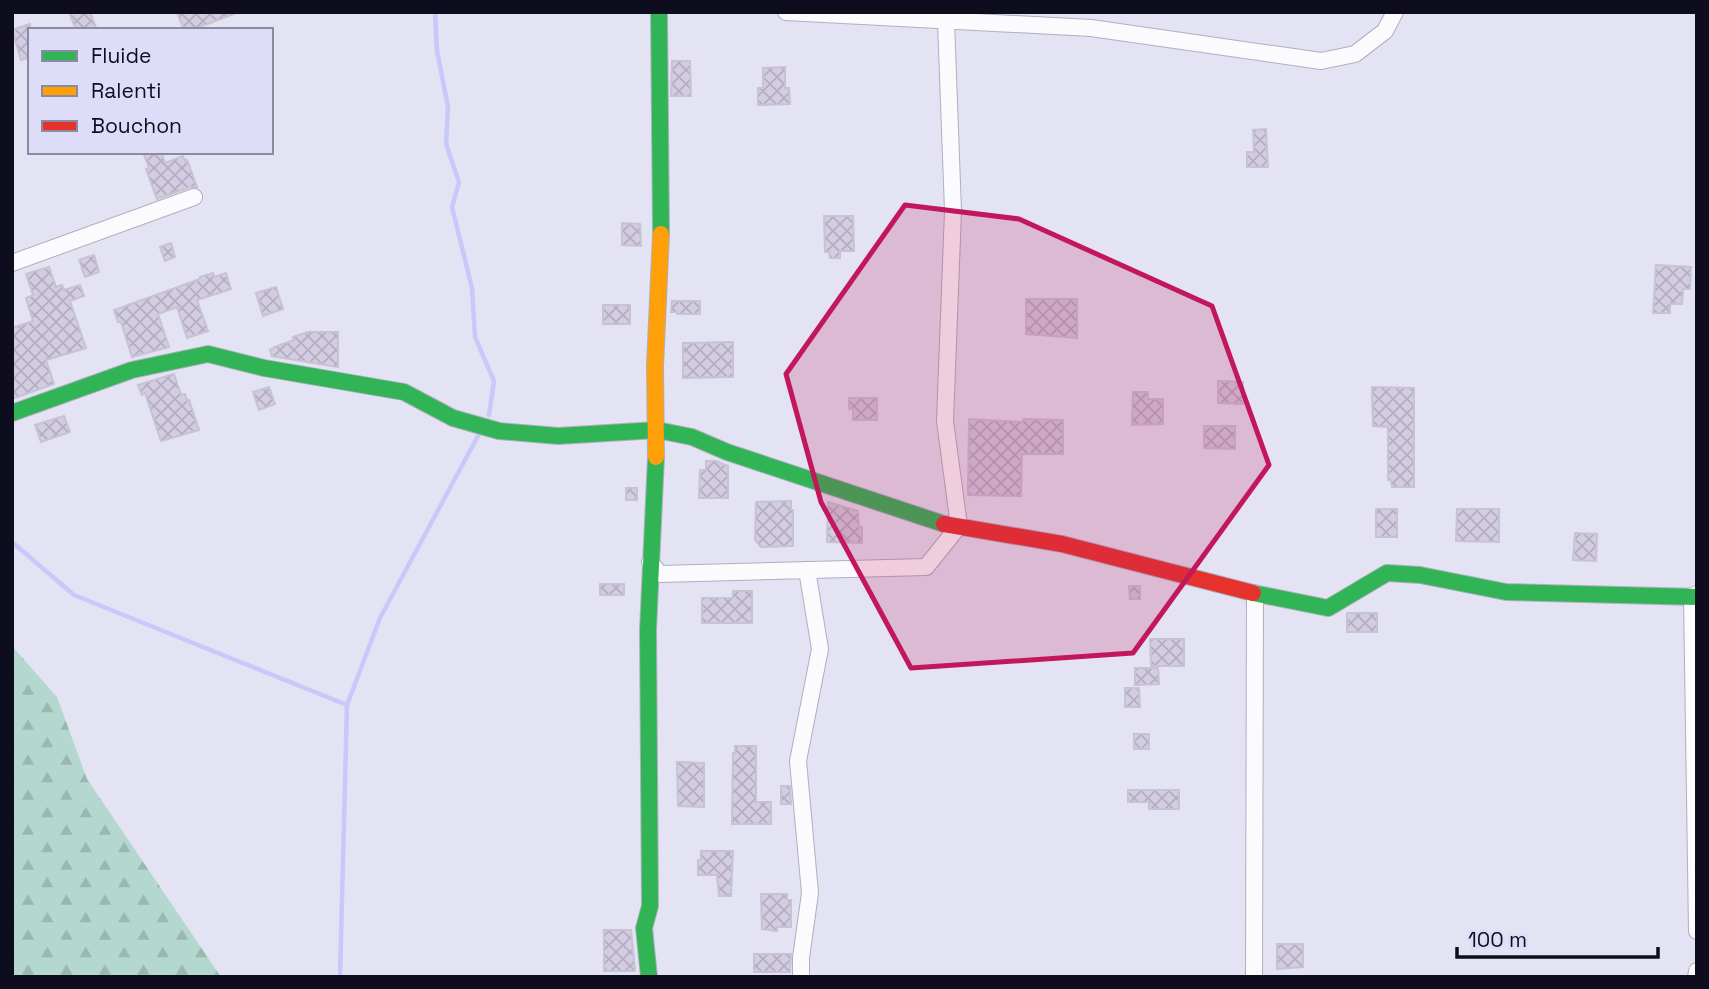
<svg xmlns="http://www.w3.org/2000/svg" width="1709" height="989" viewBox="0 0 1709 989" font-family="'Space Grotesk',sans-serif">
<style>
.forest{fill:url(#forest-firs)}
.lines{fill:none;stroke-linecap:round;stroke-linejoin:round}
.stream{stroke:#c9c8fb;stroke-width:4.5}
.building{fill:url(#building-cross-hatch);stroke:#c6c3d2;stroke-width:2}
.street-casing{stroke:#afafbf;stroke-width:18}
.fast-casing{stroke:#afafbf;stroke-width:18}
.slow-casing{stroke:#afafbf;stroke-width:18}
.jam-casing{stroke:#afafbf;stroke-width:18}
.street{stroke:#fbfbfd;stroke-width:16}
.fast{stroke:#30b455;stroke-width:16}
.slow{stroke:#ff9f0a;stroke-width:16}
.jam{stroke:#e5322d;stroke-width:16}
.marked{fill:#c2185b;fill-opacity:0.2;stroke:#c2185b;stroke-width:5;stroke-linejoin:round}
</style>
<defs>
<pattern id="forest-firs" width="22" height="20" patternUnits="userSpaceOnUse" patternTransform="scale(1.75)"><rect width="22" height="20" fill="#b4d7ce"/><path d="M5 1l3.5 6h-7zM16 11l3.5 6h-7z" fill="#9ab7b0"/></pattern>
<pattern id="building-cross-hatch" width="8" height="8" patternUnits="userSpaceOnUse" patternTransform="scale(1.75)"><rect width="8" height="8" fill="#d3cce2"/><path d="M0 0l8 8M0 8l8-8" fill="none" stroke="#b4aec1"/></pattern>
</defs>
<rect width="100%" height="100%" fill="#e3e3f3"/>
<path class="forest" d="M12 646 57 697 87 779 221 977H12Z"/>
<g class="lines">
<path class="stream" d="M435 12 437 51 448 107 446 144 459 182 452 207 472 288 475 337 494 381 489 415
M12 542 74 595 347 705
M340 977 347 705 380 618 479 434"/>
</g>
<path class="building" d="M69 12H90L97 30H76Z
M177 12H236V13L192 30H184Z
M30 24V57L21 60 12 30Z
M672 61H690L691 96H671Z
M785 67V88H789L790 104 758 105V88H763V68Z
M1266 129 1268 167H1247V152H1254L1253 130Z
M143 152H161L165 163 183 156 185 161 187 160 197 187H190L157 199 146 169 149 168Z
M824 216H853L854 251H840V258H830L829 252H825Z
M622 223 640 224 641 246 622 245Z
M171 243 175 257 165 261 160 247Z
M94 255 99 272 85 277 79 260Z
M1656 265 1691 267 1690 289H1683L1682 304H1670V313H1653Z
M49 267 56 287 62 285 64 290 80 285 84 296 70 301 86 348 46 360 54 384 12 399V328L33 321 26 298 33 295 26 274Z
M213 273 214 277 226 273 231 289 197 300 208 331 187 338 177 307 158 314 169 347 132 357 121 322H118L114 310 200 279V277Z
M276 287 283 309 263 316 256 293Z
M1026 299H1077V338L1026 334Z
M672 301H700V314H677V312H671Z
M603 305H630V324H603Z
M308 332H338V367L272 356 270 350 275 347 294 340 293 337Z
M733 342V377L683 378V343Z
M174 374 181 395 185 394 187 401 189 400 199 430 161 441 145 393 142 395 138 385Z
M1218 381 1243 382V404L1218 403Z
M269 387 275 404 259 410 253 392Z
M1372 387 1414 388V487H1392L1391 480H1388V427L1373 426Z
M1133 392H1148V399H1163V424L1132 425Z
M849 398H877V420H853V409H849Z
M64 416 70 432 41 442 35 425Z
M969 419 1023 422V419L1063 420V454H1022L1021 496 968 495Z
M1204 426H1235V449L1204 448Z
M706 461H716L728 466V498H699L700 470H706Z
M626 488H637V500H626Z
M791 501V510H793V546L761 547 755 540 756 502Z
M828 502 858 511 859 527H862V543L827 542Z
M1376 509H1397V537H1376Z
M1457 509H1499V542L1456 541Z
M1575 533 1597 534 1596 561 1573 560Z
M600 584H624V595H600Z
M1129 586H1140V599H1130Z
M733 591H752V623H702V598H733Z
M1347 613H1377V632H1347Z
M1150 639H1184V666H1151Z
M1135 668H1158L1159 684 1135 685Z
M1125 688H1139L1140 707H1125Z
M1134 734H1149V749H1134Z
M735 746H756V802H771V824H732L733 753H735Z
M677 762 704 763V807L678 806Z
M781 786H790L791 804H781Z
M1128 790H1179V809H1149V802H1128Z
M701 851H733L731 896H719L717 875H698V860H701Z
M761 894H787V900H791V927H777V931L762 929Z
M604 930H631L635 971H604Z
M1277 944H1303V967L1277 969Z
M754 954H791L790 972H754Z"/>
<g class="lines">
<defs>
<path id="street" d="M786 12 1091 28 1321 61 1355 54 1385 31 1395 12
M12 263 194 197
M650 562 660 574 926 567 959 526 945 421 953 211 946 21
M1697 594 1692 596 1697 931
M801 977V958L810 893 798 761 820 649 807 570
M1254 977 1255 593
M1696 977 1697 971"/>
<path id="fast" d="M659 12 661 234
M12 413 132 370 208 354 264 368 404 392 453 418 499 431 558 436 657 430 692 437 727 452 944 524
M1253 593 1328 608 1387 573 1420 575 1506 592 1697 597
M649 977 644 928 650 906 648 630 656 457"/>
<path id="slow" d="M656 457 655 366 661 234"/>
<path id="jam" d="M944 524 1062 544 1253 593"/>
</defs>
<use href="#street" class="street-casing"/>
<use href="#fast" class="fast-casing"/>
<use href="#slow" class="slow-casing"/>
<use href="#jam" class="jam-casing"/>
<use href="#street" class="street"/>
<use href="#fast" class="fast"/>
<use href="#slow" class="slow"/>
<use href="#jam" class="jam"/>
</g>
<path class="marked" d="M905 205 1019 219 1212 306 1269 465 1133 653 911 668 821 502 786 374Z"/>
<rect width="1709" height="989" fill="none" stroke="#0e0d1d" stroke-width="28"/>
<rect x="28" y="28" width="245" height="126" fill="#ddddf9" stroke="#8a8aa1" stroke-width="2"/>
<rect x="42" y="51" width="35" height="10" fill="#30b455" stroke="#8a8aa1" stroke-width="2"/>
<text x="91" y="63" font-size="21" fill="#0e0d1d">Fluide</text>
<rect x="42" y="86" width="35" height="10" fill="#ff9f0a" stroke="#8a8aa1" stroke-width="2"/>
<text x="91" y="98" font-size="21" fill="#0e0d1d">Ralenti</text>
<rect x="42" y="121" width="35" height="10" fill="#e5322d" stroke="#8a8aa1" stroke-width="2"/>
<text x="91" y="133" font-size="21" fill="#0e0d1d">Bouchon</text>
<path d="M1457 947v10h201v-10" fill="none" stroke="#0e0d1d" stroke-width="3.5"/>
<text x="1468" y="947" font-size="21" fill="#0e0d1d" stroke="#ddddf9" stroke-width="5" paint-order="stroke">100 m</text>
</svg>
